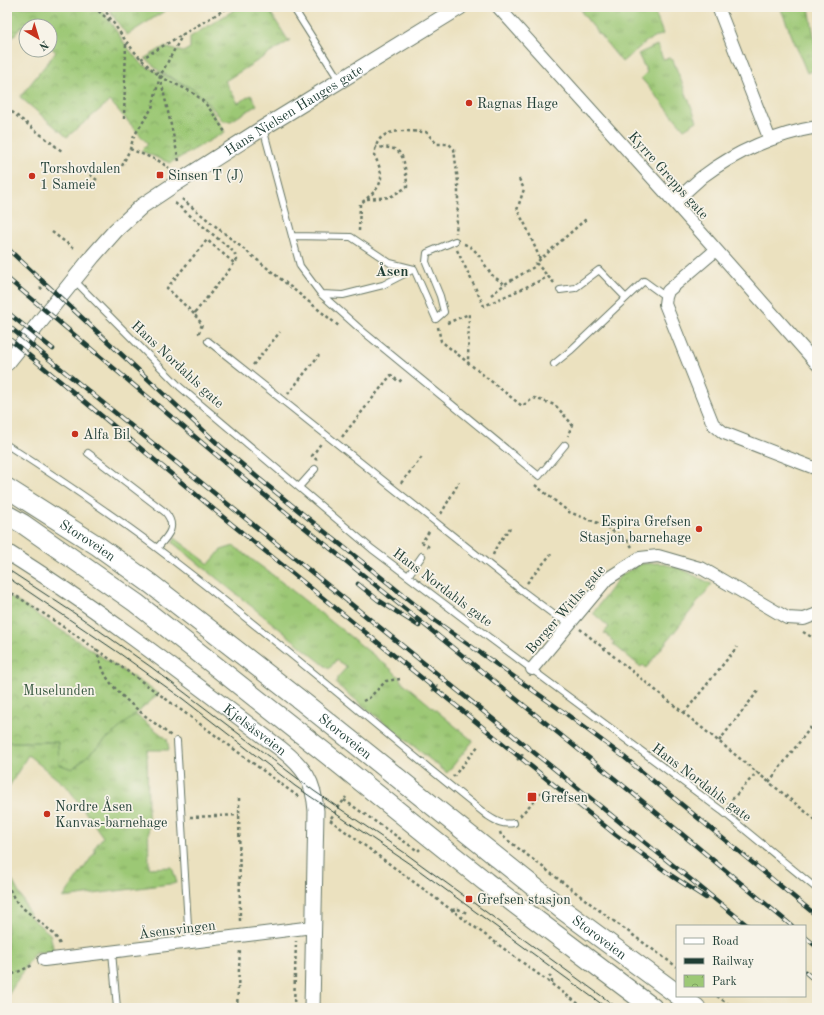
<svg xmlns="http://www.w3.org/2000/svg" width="824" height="1015" viewBox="0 0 824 1015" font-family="'Old Standard TT',serif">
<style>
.grass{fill:url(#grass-tufts);stroke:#5e8254}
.park{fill:url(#park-crowns);stroke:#5e8254}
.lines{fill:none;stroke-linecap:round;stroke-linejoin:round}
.service-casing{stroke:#667665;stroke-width:8}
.minor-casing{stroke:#667665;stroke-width:14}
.tertiary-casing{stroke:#667665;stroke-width:17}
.trunk-casing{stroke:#667665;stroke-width:21}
.path{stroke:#667665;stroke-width:2.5;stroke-dasharray:3 3;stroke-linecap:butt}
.service{stroke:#fff;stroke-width:6}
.minor{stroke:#fff;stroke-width:12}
.tertiary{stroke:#fff;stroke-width:15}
.trunk{stroke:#fff;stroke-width:19}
.tram{stroke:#1f3d34;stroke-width:1}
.rail-casing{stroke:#1f3d34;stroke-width:4.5}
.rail{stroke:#f7f3e8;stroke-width:3;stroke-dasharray:9;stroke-linecap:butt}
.poi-dot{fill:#c8321e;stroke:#f7f3e8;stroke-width:1.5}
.labels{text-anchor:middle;stroke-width:3.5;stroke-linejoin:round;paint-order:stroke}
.poi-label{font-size:14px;fill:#1f3d34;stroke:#f7f3e8;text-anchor:start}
.street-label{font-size:14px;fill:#1f3d34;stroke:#f7f3e8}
.park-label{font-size:14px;fill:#385941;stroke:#f7f3e8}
.neighbourhood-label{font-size:15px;font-weight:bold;fill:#1f3d34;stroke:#f7f3e8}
</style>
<defs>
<pattern id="grass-tufts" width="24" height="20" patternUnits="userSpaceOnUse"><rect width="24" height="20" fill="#9cc875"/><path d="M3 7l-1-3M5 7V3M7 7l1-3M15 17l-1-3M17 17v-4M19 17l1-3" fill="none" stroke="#7fa461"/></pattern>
<pattern id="park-crowns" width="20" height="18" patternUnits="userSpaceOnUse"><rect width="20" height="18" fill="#9cc875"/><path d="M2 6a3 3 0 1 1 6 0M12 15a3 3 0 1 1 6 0" fill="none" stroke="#7fa461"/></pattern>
</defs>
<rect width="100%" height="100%" fill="#f7f3e8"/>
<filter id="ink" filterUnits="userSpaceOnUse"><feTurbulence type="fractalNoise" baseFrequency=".025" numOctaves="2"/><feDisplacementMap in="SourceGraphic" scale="8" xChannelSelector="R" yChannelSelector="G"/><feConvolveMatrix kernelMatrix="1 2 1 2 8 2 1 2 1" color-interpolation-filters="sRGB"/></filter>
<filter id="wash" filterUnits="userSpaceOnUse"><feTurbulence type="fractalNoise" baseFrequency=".012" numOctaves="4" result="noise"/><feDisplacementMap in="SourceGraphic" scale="16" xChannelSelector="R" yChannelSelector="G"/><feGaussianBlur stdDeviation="0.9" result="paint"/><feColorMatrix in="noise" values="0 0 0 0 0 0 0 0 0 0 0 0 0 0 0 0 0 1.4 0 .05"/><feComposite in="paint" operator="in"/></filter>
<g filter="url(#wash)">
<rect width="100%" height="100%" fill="#ebe1bf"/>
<path class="grass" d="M109 7H171L127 35 112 15Z
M239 7H267L288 40H291L225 81 238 103 251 95 257 105 231 121H223L206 100 193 89 159 71 145 58 164 47 183 52 190 48V37Z
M586 7H653L663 34 647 41 622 62 582 13V9Z
M780 7H809L817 54V69L807 73Z
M657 45 663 59 669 58 673 60 697 121 684 129 641 78 647 72 638 54Z
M175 538 209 564 221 550 234 546 274 576 391 669 400 678 401 681 473 741 447 773 336 684 337 678 347 667 336 660 329 669 173 543Z
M135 714 167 739 169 750H147L149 868 172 867 177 883 63 898 95 852V847L103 837 68 788 28 755 7 790V742H58L59 764 72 769Z
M7 871 25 904 30 917 50 934 54 952H35L7 997Z"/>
<path class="park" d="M7 7H100L125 44 141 64 191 88 204 98 225 132 170 163 141 151 148 144 110 101 67 137 20 97 56 52 50 47V26H26V29L22 26 7 44Z
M659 563 679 568 712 584 646 668 643 665 641 667 613 644 614 642 604 633 609 627 593 613 620 576 640 564Z
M7 595 159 694 72 769 59 764 58 742H7Z"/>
</g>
<g filter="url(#ink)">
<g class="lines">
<defs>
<path id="service" d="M293 7 339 80
M263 128 300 266 321 294 343 295 383 285 414 269
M292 236 351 237 390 263 414 269 436 319 444 312 440 296 426 262 427 253 455 241
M74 280 180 387 372 549 479 630 722 811 817 889
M560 290 575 288 599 270 626 298
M321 294 360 329 539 476 565 445
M208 341 521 590 557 617 572 623
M554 364 570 351 644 281 666 297
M7 445C58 478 109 512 158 549 271 634 377 728 488 816 497 822 503 825 514 823
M88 453 165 512C178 527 168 536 157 548
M299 487 315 469
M408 576 422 556
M177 741 189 942
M112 952 117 1008"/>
<path id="minor" d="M498 7 674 202 817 364
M718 7 770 140
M674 202C684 194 693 185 702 177 735 152 776 134 817 127
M716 250 668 291 666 297 665 304 713 424 724 433 817 469
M532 669 607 579 640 558 658 556 703 569 787 618 804 619 817 614
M44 960 313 927"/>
<g id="tertiary">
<path id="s1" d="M7 363 93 256 116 230 142 206 169 188 263 128 460 7"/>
<path id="s2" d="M7 552C102 611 191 681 281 749 304 767 314 781 316 811L312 1008"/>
</g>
<g id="trunk">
<path id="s3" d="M7 488 98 546 151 584 303 702 563 910 677 994"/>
<path d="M7 515 23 524 136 603 343 767 486 882 653 1008"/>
<path d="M679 996 696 1008"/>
</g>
</defs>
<use href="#service" class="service-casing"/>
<use href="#minor" class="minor-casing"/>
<use href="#tertiary" class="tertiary-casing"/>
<use href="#trunk" class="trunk-casing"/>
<path class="path" d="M94 7 111 22
M103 7C119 32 135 57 159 75 171 84 186 87 197 96 209 105 217 120 225 132
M141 59 229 7
M160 76 179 161
M7 108 63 152
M124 119 126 43
M130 149 159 161 169 168
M122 166 130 149 134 136 152 108 160 76 183 34
M85 171 97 180
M519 179 524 189 517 210 526 226 540 259
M182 199 340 327
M367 199 390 197 407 187C407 180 406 174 405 168 402 147 394 148 376 147
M175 203 234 252 237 260 194 314 202 324 199 333 201 335
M359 231 360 204C380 188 388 181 374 155 375 150 376 144 379 140 389 127 412 132 426 132L437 144H449L454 149 458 182V205L456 233
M52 232 76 250
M464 244C478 248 483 264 492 275 495 278 500 281 505 284
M457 250 484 306 548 277
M554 283 536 263 586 219
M40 287 43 290
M491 295 505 284 534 267 536 263
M194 314 167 288 207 240 234 263
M447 323 469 314 468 362
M438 327 441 341 522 406 534 398 555 405 572 424 568 436
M253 365 280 332
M288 394 319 355
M342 437 391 375 399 382 403 378
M317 460 312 456 322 442
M401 483 422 457
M535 485 569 512 603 525 627 540 632 547
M441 514 459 482
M429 547 422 542 430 530
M493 555 497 545 510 528
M527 583 551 554
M7 590C108 654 204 727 300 798
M580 629 817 821
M803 632 817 640
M96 649C99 658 102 668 106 676 121 700 149 718 171 736
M432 691 438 685
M363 701 369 698 386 681 400 679
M684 713 737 647
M719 741 758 691
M517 760 523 754
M453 777 479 745
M769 782 817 719
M239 798 240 924
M344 800 418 851 420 849
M728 804 757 772
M520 816 544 790
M190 817 239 815
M331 818 346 797
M330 820 584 1008
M500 832 501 835 608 917 677 967
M7 884C10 889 12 896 16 901 25 913 58 931 60 946
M452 910 458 909 467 913
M549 975 552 979V984
M7 977 33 965
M717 996 734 1008
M237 1008 240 949
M294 1008 296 941"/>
<use href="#service" class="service"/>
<use href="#minor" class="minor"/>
<use href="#tertiary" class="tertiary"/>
<use href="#trunk" class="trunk"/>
<path class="tram" d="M7 569 80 617 151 667 314 791 405 853 618 1008
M7 577 119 653 183 699 295 786 420 871 607 1008"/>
<defs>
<path id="rail" d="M7 248 218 444 257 477 434 620 565 713 624 757 817 916
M7 278 252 485 652 809 792 926
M7 312 53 349
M7 325 748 926
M7 337 229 522 616 835 672 876 706 898
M358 584 378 600 419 626
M805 937 817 947
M805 972 817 982"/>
</defs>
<use href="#rail" class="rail-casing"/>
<use href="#rail" class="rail"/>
</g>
</g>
<g class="poi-dot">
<circle cx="469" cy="103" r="4"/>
<rect x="156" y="171" width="8" height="8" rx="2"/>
<circle cx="32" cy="176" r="4"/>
<circle cx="75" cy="434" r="4"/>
<circle cx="699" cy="529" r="4"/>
<rect x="527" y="792" width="10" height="10" rx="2"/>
<circle cx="47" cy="814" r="4"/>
<rect x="465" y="895" width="8" height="8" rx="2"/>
</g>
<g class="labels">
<g class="poi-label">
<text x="477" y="108">Ragnas Hage</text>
<text x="40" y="173">Torshovdalen<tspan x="40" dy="16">1 Sameie</tspan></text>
<text x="168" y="180">Sinsen T (J)</text>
<text x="83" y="439">Alfa Bil</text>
<text x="691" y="526" text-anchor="end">Espira Grefsen<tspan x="691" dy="16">Stasjon barnehage</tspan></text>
<text x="541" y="802">Grefsen</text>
<text x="55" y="811">Nordre Åsen<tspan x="55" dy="16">Kanvas-barnehage</tspan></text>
<text x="477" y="904">Grefsen stasjon</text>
</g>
<g class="street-label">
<text dy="5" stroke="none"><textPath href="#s1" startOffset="387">Hans Nielsen Hauges gate</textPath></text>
<text transform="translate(669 175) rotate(48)" y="5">Kyrre Grepps gate</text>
<text transform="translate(178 364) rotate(43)" y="5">Hans Nordahls gate</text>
<text dy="5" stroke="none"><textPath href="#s3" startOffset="96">Storoveien</textPath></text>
<text transform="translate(443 587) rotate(37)" y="5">Hans Nordahls gate</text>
<text transform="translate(565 609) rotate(-49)" y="5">Borger Withs gate</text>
<text dy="5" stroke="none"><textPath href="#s2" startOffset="305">Kjelsåsveien</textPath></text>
<text dy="5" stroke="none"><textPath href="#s3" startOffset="420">Storoveien</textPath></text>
<text transform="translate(702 782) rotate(37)" y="5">Hans Nordahls gate</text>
<text transform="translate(177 929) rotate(-7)" y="5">Åsensvingen</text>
<text dy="5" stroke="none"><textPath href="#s3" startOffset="744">Storoveien</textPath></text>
</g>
<g class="park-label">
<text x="59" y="695">Muselunden</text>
</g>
<g class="neighbourhood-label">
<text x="392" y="276">Åsen</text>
</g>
</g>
<rect width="824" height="1015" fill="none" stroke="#f7f3e8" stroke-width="24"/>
<rect x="676" y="925" width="130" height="72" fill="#f7f3e8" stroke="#a1aaa0"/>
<rect x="684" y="938" width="20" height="6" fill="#ffffff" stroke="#a1aaa0"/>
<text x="712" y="945" font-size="12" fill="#1f3d34">Road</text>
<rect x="684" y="958" width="20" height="6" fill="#1f3d34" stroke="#a1aaa0"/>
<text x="712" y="965" font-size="12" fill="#1f3d34">Railway</text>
<rect x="684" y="975" width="20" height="12" fill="url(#park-crowns)" stroke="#a1aaa0"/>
<text x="712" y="985" font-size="12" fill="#1f3d34">Park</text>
<g transform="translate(38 38) rotate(142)"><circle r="19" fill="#f7f3e8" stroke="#a1aaa0"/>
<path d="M0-3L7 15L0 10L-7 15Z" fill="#c8321e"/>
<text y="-6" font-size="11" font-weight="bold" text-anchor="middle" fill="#1f3d34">N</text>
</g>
</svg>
